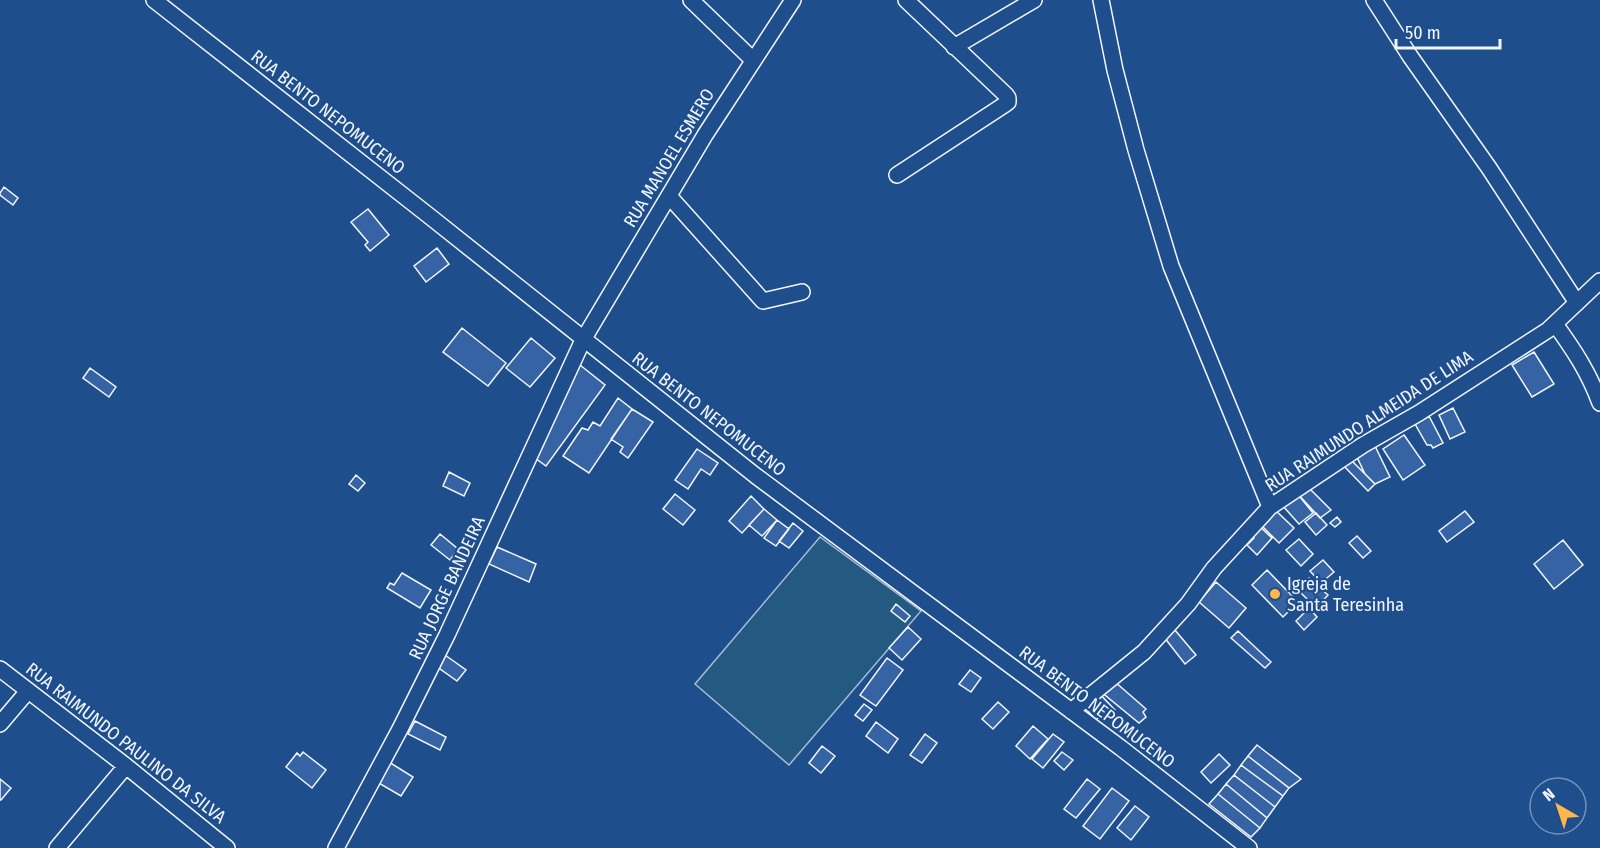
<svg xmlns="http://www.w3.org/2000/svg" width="1600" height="848" viewBox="0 0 1600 848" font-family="'Fira Sans Condensed',sans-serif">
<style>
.green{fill:#245a82;stroke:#a8bbd7;stroke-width:1.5}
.building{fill:#3563a3;stroke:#f2f6ff;stroke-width:1.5}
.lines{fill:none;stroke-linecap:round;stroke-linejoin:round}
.minor-casing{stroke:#f2f6ff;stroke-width:18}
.minor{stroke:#1f4e8c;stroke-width:15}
.poi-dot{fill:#ffb74d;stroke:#1f4e8c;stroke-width:2}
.labels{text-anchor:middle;stroke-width:4.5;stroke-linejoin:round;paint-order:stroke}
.street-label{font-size:18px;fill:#f2f6ff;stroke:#1f4e8c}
.poi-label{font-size:18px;fill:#f2f6ff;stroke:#1f4e8c;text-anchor:start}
</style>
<rect width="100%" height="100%" fill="#1f4e8c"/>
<path class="green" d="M820 537 921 611 789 765 695 684Z"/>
<path class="building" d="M4 187 18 198 13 205 0 195V193Z
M368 209 389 235 370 251 365 245 368 242 351 222Z
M437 248 449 264 426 282 414 266Z
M462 328 506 363 488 386 443 352Z
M531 338 555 358 530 387 506 368Z
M1534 352 1554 384 1532 397 1512 365Z
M580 365 605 385 546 466 535 458Z
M90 368 116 387 109 397 83 378Z
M618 398 632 409 589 473 563 456 582 428 588 430 593 422 600 426Z
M1453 408 1465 432 1450 439 1439 415Z
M632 409 653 422 628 458 620 452 623 447 611 439Z
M1429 416 1443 443 1433 448 1431 445H1427L1415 424Z
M1404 435 1425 465 1403 480 1383 449Z
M1374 444 1390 477 1375 484 1365 474 1355 453Z
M697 449 718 463 710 475 701 469 688 489 675 480Z
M1349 458 1375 484 1368 491 1342 464Z
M449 472 470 483 464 496 443 486Z
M356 475 365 483 358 491 349 484Z
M1306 485 1331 510 1320 518 1296 492Z
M1296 492 1313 513 1299 524 1282 505Z
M675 494 695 510 683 525 663 509Z
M751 496 764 509 742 533 729 521Z
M1273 508 1294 528 1279 543 1259 523Z
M764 509 777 520 762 536 749 525Z
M1465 511 1474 522 1447 542 1439 531Z
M1316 513 1327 525 1316 535 1305 522Z
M1337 517 1341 522 1335 527 1330 523Z
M777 520 789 529 776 546 764 538Z
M793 523 803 531 789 548 779 541Z
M1258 525 1272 538 1257 555 1247 545 1254 538 1250 534Z
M440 534 458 549 450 560 431 545Z
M1357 536 1371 551 1363 558 1349 543Z
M1299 539 1313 554 1301 566 1286 550Z
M1563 540 1583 565 1554 589 1534 564Z
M497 547 536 564 529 582 489 564Z
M1323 560 1334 572 1321 583 1310 571Z
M1267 570 1298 602 1283 617 1252 585Z
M402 573 431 590 420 608 387 588 390 583 394 585Z
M1309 578 1328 595 1316 608 1298 590Z
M1216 582 1246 608 1229 628 1199 602Z
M896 604 910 616 905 622 891 611Z
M1309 608 1317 617 1304 630 1296 621Z
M908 627 921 639 902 660 889 648Z
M1174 629 1196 655 1185 664 1164 637Z
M1238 631 1271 662 1265 668 1231 638Z
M445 655 466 670 457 681 436 666Z
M887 658 903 670 876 706 860 695Z
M970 670 981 678 971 692 959 684Z
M1114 681 1146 709 1143 712 1146 717 1139 723 1100 691Z
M1098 692 1115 710 1105 720 1101 715 1096 720 1083 706Z
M998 702 1009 712 993 729 982 719Z
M864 704 872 710 863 721 855 715Z
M415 721 446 737 440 750 408 734Z
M876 722 898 739 888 753 866 736Z
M1033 726 1048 739 1030 759 1016 746Z
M925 734 937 743 922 763 910 755Z
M1053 734 1064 742 1043 768 1032 759Z
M1257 745 1301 779 1289 788 1248 756Z
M822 746 835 756 821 773 809 763Z
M303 752 326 770 312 788 286 767 297 753 300 756Z
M1062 752 1073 760 1064 770 1054 761Z
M1219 754 1230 765 1211 783 1201 772Z
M1248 756 1289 788 1283 796 1241 765Z
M389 762 413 777 401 796 377 782Z
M1241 765 1283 796 1275 807 1234 775Z
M1234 775 1275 807 1267 818 1226 784Z
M0 779 11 788 1 800H0Z
M1087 779 1100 789 1076 818 1064 809Z
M1226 784 1267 818 1260 828 1218 794Z
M1112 788 1129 801 1100 839 1083 826Z
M1218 794 1260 828 1251 837 1209 804Z
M1135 806 1149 817 1131 840 1117 828Z"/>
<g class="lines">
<defs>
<path id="minor" d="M154 0 428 215 756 476 1121 748 1249 848
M691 0 753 60
M1101 0 1115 70 1136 150 1171 266 1270 507
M1374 0 1410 56 1489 168 1577 303
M954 47 1034 0
M897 175 1004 105 1008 102V98L1006 95 906 0
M669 196 763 301 802 292
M1555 324C1574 350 1589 373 1600 403
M0 669 126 766 227 848
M1071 711 1144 652 1188 604 1214 568 1270 507 1363 445 1419 413 1548 330 1600 281
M0 724 28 691
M57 848 126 766
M336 848 400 729 447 635 583 340 705 135 793 0"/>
</defs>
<use href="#minor" class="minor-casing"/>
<use href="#minor" class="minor"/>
</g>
<circle class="poi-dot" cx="1275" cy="594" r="6"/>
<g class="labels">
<g class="street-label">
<text transform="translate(328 112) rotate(38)" y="6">RUA BENTO NEPOMUCENO</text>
<text transform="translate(669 158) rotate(-59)" y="6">RUA MANOEL ESMERO</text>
<text transform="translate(709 414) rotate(38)" y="6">RUA BENTO NEPOMUCENO</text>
<text transform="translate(1369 421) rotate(-33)" y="6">RUA RAIMUNDO ALMEIDA DE LIMA</text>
<text transform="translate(447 588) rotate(-65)" y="6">RUA JORGE BANDEIRA</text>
<text transform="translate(1097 707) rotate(37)" y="6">RUA BENTO NEPOMUCENO</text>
<text transform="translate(126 743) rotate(38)" y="6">RUA RAIMUNDO PAULINO DA SILVA</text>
</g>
<g class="poi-label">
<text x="1287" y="590">Igreja de<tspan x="1287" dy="21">Santa Teresinha</tspan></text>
</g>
</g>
<g transform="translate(1558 806) rotate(321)"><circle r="28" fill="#1f4e8c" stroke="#7391ba" stroke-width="1.5"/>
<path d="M0-4.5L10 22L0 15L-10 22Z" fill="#ffb74d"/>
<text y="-9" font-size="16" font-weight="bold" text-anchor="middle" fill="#f2f6ff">N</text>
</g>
<path d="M1396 39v9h104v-9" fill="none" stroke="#f2f6ff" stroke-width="3"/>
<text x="1405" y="39" font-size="18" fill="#f2f6ff" stroke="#1f4e8c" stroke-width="4.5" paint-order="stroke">50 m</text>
</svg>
